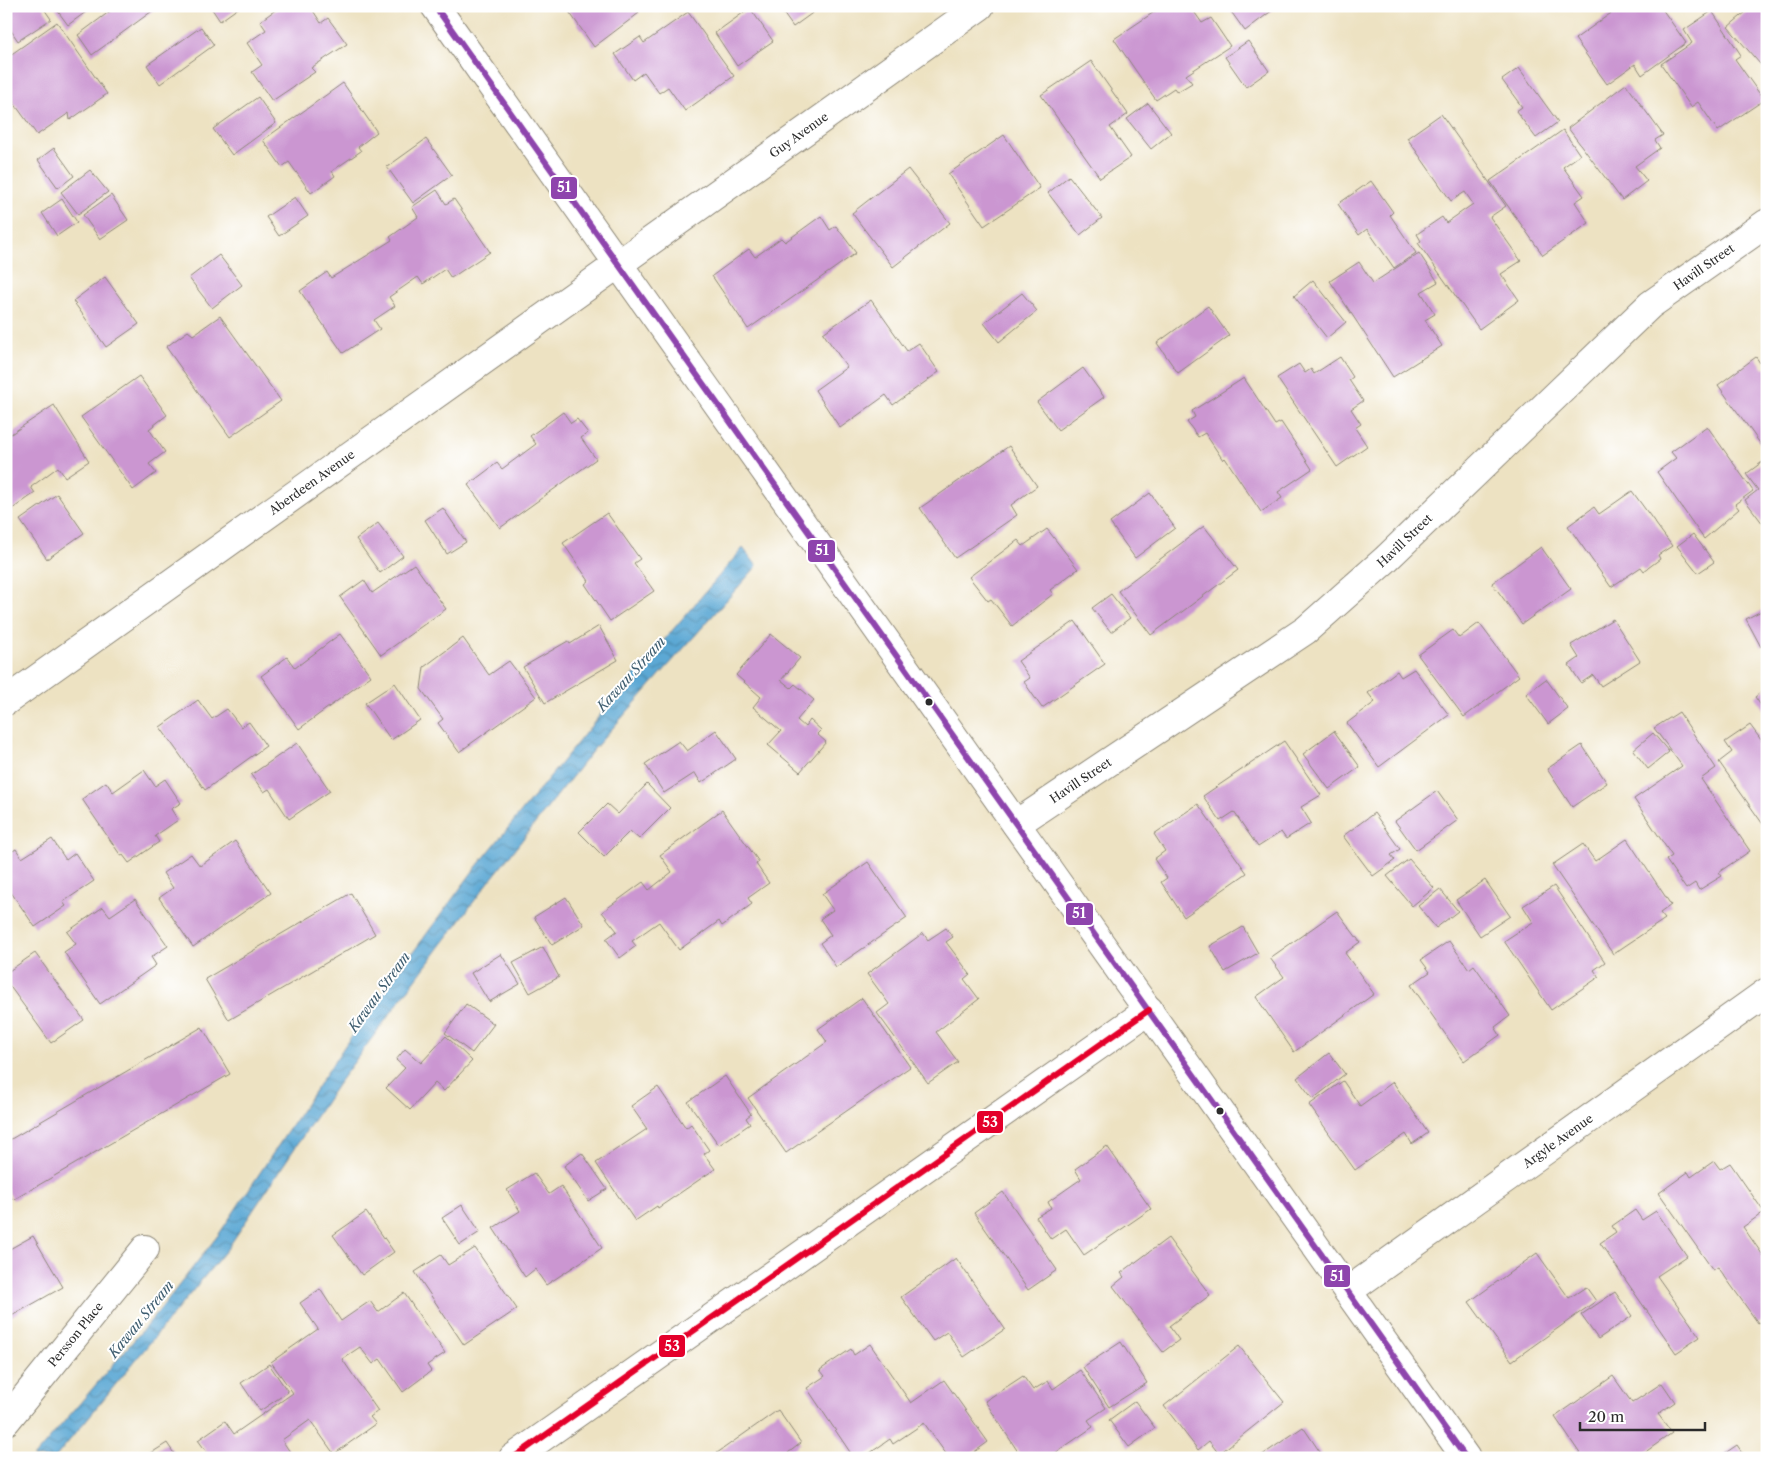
<svg xmlns="http://www.w3.org/2000/svg" width="1773" height="1464" viewBox="0 0 1773 1464" font-family="'Libre Caslon Text',serif">
<style>
.water{fill:url(#water-waves);stroke:#436a80}
.building{fill:#cb96d1}
.lines{fill:none;stroke-linecap:round;stroke-linejoin:round}
.minor-casing{stroke:#8c8676;stroke-width:30}
.minor{stroke:#fff;stroke-width:28}
.bus-1-casing{stroke:#fff;stroke-width:10}
.bus-2-casing{stroke:#fff;stroke-width:10}
.bus-1{stroke:#8e44ad;stroke-width:6}
.bus-2{stroke:#e4002b;stroke-width:6}
.bus-dot{fill:#2b2b2b;stroke:#fff;stroke-width:2}
.labels{text-anchor:middle;stroke-width:4;stroke-linejoin:round;paint-order:stroke}
.street-label{font-size:12px;fill:#2b2b2b;stroke:#fff}
.water-label{font-size:14px;font-style:italic;fill:#3e5d6f;stroke:#fff}
.line-badge{stroke:#fff;stroke-width:2}
.badge-label{font-size:14px;text-anchor:middle;font-weight:bold;fill:#fff}
</style>
<defs>
<pattern id="water-waves" width="16" height="10" patternUnits="userSpaceOnUse" patternTransform="scale(1.25)"><rect width="16" height="10" fill="#5ba8d4"/><path d="M0 5q4-4 8 0t8 0" fill="none" stroke="#4b89ac"/></pattern>
</defs>
<rect width="100%" height="100%" fill="#fff"/>
<filter id="ink" filterUnits="userSpaceOnUse"><feTurbulence type="fractalNoise" baseFrequency=".02" numOctaves="2"/><feDisplacementMap in="SourceGraphic" scale="10" xChannelSelector="R" yChannelSelector="G"/><feConvolveMatrix kernelMatrix="1 2 1 2 8 2 1 2 1" color-interpolation-filters="sRGB"/></filter>
<filter id="wash" filterUnits="userSpaceOnUse"><feTurbulence type="fractalNoise" baseFrequency=".0096" numOctaves="4" result="noise"/><feDisplacementMap in="SourceGraphic" scale="20" xChannelSelector="R" yChannelSelector="G"/><feGaussianBlur stdDeviation="1.12" result="paint"/><feColorMatrix in="noise" values="0 0 0 0 0 0 0 0 0 0 0 0 0 0 0 0 0 1.4 0 .05"/><feComposite in="paint" operator="in"/></filter>
<g filter="url(#wash)">
<rect width="100%" height="100%" fill="#ede2c2"/>
<path class="water" d="M743 548 757 566 594 749 481 892 337 1085 228 1248 55 1458H33L158 1312 219 1234 352 1035 473 871 609 704Z"/>
<g id="blocks">
<path class="building" d="M6 6H42L51 19 18 41 6 23Z
M54 6H94L68 25Z
M117 6H159L92 55 78 35Z
M210 6H241L220 21Z
M281 6H310L321 23 328 18 347 44 311 68 315 72 272 101 252 72 262 65 247 43 266 30 260 21Z
M565 6H634L639 13 594 47Z
M778 6H822L793 27Z
M1163 6H1190L1202 23 1211 18 1230 46 1186 75 1192 83 1177 92 1174 88 1156 100 1114 39Z
M1227 6H1278L1245 31Z
M1621 6H1660L1686 43 1642 75 1635 64 1607 84 1575 39Z
M1753 6H1767V72L1728 27Z
M750 8 773 41 737 66 715 33Z
M1712 11 1741 55 1735 59 1764 100 1718 131 1698 102 1691 107 1661 64 1692 43 1684 30Z
M688 12 734 76 685 111 668 87 659 93 644 72 633 80 615 54 640 37 644 43Z
M57 22 107 94 70 120 69 113 37 135 6 92V58Z
M201 27 214 45 160 84 147 65Z
M1248 41 1269 71 1246 87 1225 57Z
M1091 61 1128 114 1110 127 1131 157 1100 178 1041 95Z
M1519 68 1558 122 1536 138 1516 111 1522 107 1502 80Z
M343 83 377 132 358 147 361 151 332 171 335 176 311 193 289 162 282 167 263 140Z
M1626 84 1663 135 1655 140 1660 148 1635 166 1647 181 1622 200 1568 128Z
M258 97 276 123 232 155 213 129Z
M1148 103 1171 133 1151 149 1127 119Z
M1441 114 1506 206 1490 217 1521 261 1501 274 1519 300 1479 329 1418 243 1421 241 1417 234 1442 217 1446 223 1473 204 1465 192 1451 201 1407 138Z
M1563 130 1580 155 1563 167 1584 196 1575 202 1589 223 1543 255 1490 181Z
M1004 135 1040 188 984 226 948 174Z
M426 139 452 175 413 203 387 167Z
M54 148 74 176 58 188 38 160Z
M908 169 950 223 893 267 852 213Z
M90 170 108 192 78 214 61 192Z
M1069 176 1102 218 1080 235 1048 193Z
M1371 181 1393 212 1390 215 1416 253 1394 268 1367 229 1359 235 1338 204Z
M437 190 446 204 454 199 490 252 451 278 445 269 423 284 418 277 389 297 395 306 374 320 380 329 343 353 300 291 327 272 331 278 392 240 390 237 418 217 412 207Z
M111 195 128 220 100 239 83 215Z
M295 197 308 216 279 236 266 217Z
M62 199 77 222 57 236 42 213Z
M821 216 830 230 836 226 856 253 748 329 712 276 749 249 755 257 781 238 785 242Z
M1419 253 1438 282 1421 292 1435 314 1425 320 1442 346 1393 377 1330 281 1359 262 1373 283Z
M219 255 242 285 212 308 189 278Z
M105 277 139 324 106 347 73 301Z
M1313 280 1346 322 1327 338 1294 296Z
M1022 293 1037 311 999 342 984 323Z
M871 300 907 351 919 343 939 372 893 405 886 395 840 428 815 390 847 367 823 333Z
M1208 306 1229 336 1178 373 1157 343Z
M220 316 281 401 230 437 166 347 188 331 193 335Z
M1340 357 1353 377 1349 380 1363 401 1351 409 1361 424 1355 428 1367 446 1337 467 1277 378 1299 364 1305 373 1311 369 1314 374Z
M1756 357 1764 369 1767 367V453L1718 385Z
M1083 368 1104 397 1058 430 1037 402Z
M139 376 167 415 149 429 165 452 149 464 156 473 133 490 81 417Z
M1244 378 1275 425 1281 422 1312 469 1278 492 1282 498 1261 512 1225 458 1223 460 1205 433 1198 437 1187 422 1195 417 1192 411Z
M54 405 89 461 65 477 58 467 31 487 35 493 8 512 6 433 8 436Z
M563 412 571 423 577 419 588 433 581 438 596 459 500 528 468 485 497 463 502 469 536 444 530 436Z
M1707 426 1753 491 1735 504 1739 509 1704 539 1657 472 1676 458 1671 452Z
M1009 446 1037 486 1011 505 1017 515 955 558 920 508Z
M1765 460 1767 463V521L1763 524 1745 500 1758 490 1746 474Z
M1632 491 1672 546 1658 555 1660 559 1644 571 1641 567 1611 587 1568 526 1594 507 1599 514Z
M1150 493 1175 528 1135 558 1110 523Z
M57 494 84 533 47 559 20 520Z
M443 508 466 542 447 554 425 520Z
M607 513 640 559 634 563 654 591 610 621 585 584 589 581 563 543Z
M378 523 403 556 380 573 356 539Z
M1204 526 1238 570 1151 635 1118 591Z
M1047 529 1078 569 1050 590 1053 594 1012 626 991 599 988 601 969 577 1018 540 1023 546Z
M1693 534 1714 562 1698 573 1677 546Z
M1541 547 1571 589 1522 624 1492 583Z
M414 564 446 609 381 655 340 597 364 580 372 593Z
M1111 594 1130 618 1111 632 1092 608Z
M1767 608V643L1761 647 1746 619Z
M1613 619 1640 661 1601 686 1593 675 1581 683 1569 665 1579 658 1571 645Z
M1075 621 1105 664 1042 708 1024 682 1030 678 1018 661Z
M1479 623 1519 676 1464 717 1418 655 1453 630 1459 638Z
M599 626 618 660 545 703 523 667 568 641 570 644Z
M340 634 371 676 299 729 261 676 287 657 295 668Z
M771 634 800 658 781 680 791 688 795 684 814 700 797 720 805 727 810 720 821 730 817 734 826 742 800 772 768 745 781 731 753 707 761 697 736 675Z
M463 638 489 675 509 661 536 697 459 752 438 723 443 719 421 689 424 667Z
M1414 669 1449 715 1379 767 1347 723 1375 702 1368 693 1397 671 1401 677Z
M1546 679 1568 709 1548 724 1526 694Z
M395 683 420 720 391 740 365 703Z
M1767 688V714L1755 697Z
M198 700 212 719 227 709 241 727 249 722 266 746 205 790 160 727Z
M1679 712 1716 768 1701 779 1750 851 1719 872 1722 876 1699 890 1695 883 1686 889 1666 860 1672 856 1634 799 1682 766 1654 728Z
M1750 725 1767 748V830L1719 762 1732 752 1725 742Z
M716 730 736 759 701 783 695 773 664 793 645 764 679 741 687 751Z
M1334 731 1360 767 1329 789 1303 754Z
M1653 733 1669 752 1648 769 1633 750Z
M1284 741 1321 795 1301 807 1311 823 1286 839 1281 832 1258 847 1234 812 1220 821 1203 796Z
M297 743 330 791 289 819 269 789 264 792 251 775Z
M1582 745 1607 783 1572 807 1547 769Z
M144 770 155 786 165 779 181 803 171 809 178 820 155 836 159 842 129 863 123 855 121 856 82 799 106 782 113 792Z
M647 784 670 808 639 839 630 831 604 857 579 832 607 804 618 814Z
M1437 791 1458 820 1416 850 1395 821Z
M1198 804 1247 873 1184 917 1161 882 1167 878 1154 859 1165 851 1154 834Z
M722 810 759 862 756 864 769 883 748 898 752 904 722 926 719 921 679 950 659 922 632 941 636 946 620 958 606 939 617 931 602 912 643 882 649 890 672 872 660 855Z
M1374 813 1400 849 1391 855 1395 860 1373 876 1343 836Z
M52 839 66 860 75 853 94 881 63 902 66 906 35 927 6 885V855L16 849 22 858Z
M1627 839 1671 905 1660 913 1665 919 1613 954 1552 865 1583 844 1595 861Z
M235 841 271 893 193 947 159 898 173 888 163 873 191 854 200 866Z
M1409 859 1434 888 1412 906 1387 876Z
M868 862 907 918 836 967 820 943 831 935 820 919 833 910 822 894Z
M1485 880 1510 916 1480 936 1456 900Z
M1554 886 1605 962 1594 970 1599 977 1551 1010 1504 941 1533 922 1523 906Z
M1440 889 1458 911 1436 928 1418 906Z
M351 893 375 934 229 1020 205 979Z
M566 897 584 925 552 945 534 917Z
M135 899 168 946 151 957 156 965 100 1004 64 952 76 944 67 932 103 907 110 916Z
M1337 911 1360 942 1345 953 1374 994 1294 1052 1256 997 1284 977 1270 958Z
M1243 927 1258 953 1225 972 1210 946Z
M946 928 953 937 946 942 970 974 964 979 979 999 936 1032 958 1062 928 1083 877 1013 889 1004 867 974 923 933 928 940Z
M1449 941 1469 969 1474 965 1510 1016 1495 1027 1500 1035 1464 1061 1411 985 1430 972 1421 960Z
M543 947 559 977 530 993 513 963Z
M35 953 84 1020 51 1043 6 981V973Z
M501 954 520 984 489 1002 471 973Z
M862 998 910 1067 786 1153 748 1098 827 1042 818 1029Z
M466 1004 494 1024 472 1053 445 1033Z
M202 1027 230 1074 13 1200 6 1188V1142Z
M446 1036 472 1061 444 1091 435 1083 410 1110 386 1088 405 1068 396 1060 405 1049 421 1063Z
M1329 1053 1345 1074 1313 1099 1297 1078Z
M725 1076 751 1114 746 1118 750 1124 719 1145 688 1102Z
M1343 1081 1360 1106 1393 1082 1428 1133 1412 1144 1406 1134 1355 1170 1309 1105Z
M658 1087 686 1128 691 1124 709 1150 704 1154 715 1169 658 1208 657 1206 635 1221 596 1163 647 1129 631 1106Z
M1107 1146 1151 1209 1084 1255 1066 1229 1051 1239 1036 1217 1051 1208 1048 1202 1081 1179 1075 1169Z
M582 1153 607 1189 588 1201 564 1166Z
M1714 1161 1720 1169 1730 1163 1764 1212 1743 1227 1767 1261V1317L1758 1323 1718 1267 1713 1270 1659 1193 1688 1172 1691 1177Z
M534 1173 549 1194 561 1186 602 1248 546 1285 535 1269 525 1277 493 1228 520 1211 507 1190Z
M1003 1192 1057 1270 1028 1290 974 1213Z
M462 1205 480 1232 460 1245 442 1218Z
M1635 1210 1642 1220 1656 1211 1687 1256 1657 1276 1700 1337 1676 1353 1600 1243 1616 1232 1612 1226Z
M366 1212 394 1252 362 1275 333 1235Z
M33 1236 63 1287 6 1319V1251Z
M1168 1238 1210 1295 1169 1326 1179 1340 1163 1352 1113 1286 1124 1277 1121 1273Z
M475 1248 517 1309 464 1345 415 1272 441 1255 448 1265Z
M1537 1253 1569 1298 1586 1287 1596 1301 1512 1361 1469 1302Z
M956 1258 1005 1329 964 1357 947 1332 933 1341 901 1297Z
M320 1289 341 1321 370 1301 378 1312 404 1293 445 1353 427 1365 431 1371 403 1392 380 1359 373 1364 360 1347 342 1359 378 1411 370 1417 376 1424 334 1454 310 1420 282 1440 294 1458H211L198 1440 225 1421 234 1434 293 1393 271 1362 318 1329 300 1303Z
M1615 1292 1632 1316 1598 1339 1581 1315Z
M1121 1342 1147 1383 1109 1407 1083 1367Z
M870 1344 911 1403 944 1380 988 1442 966 1458H949L924 1423 893 1444 890 1439 863 1458H854L807 1388 825 1376 820 1370 851 1349 854 1355Z
M1239 1346 1284 1402 1219 1454 1209 1441 1198 1450 1164 1406Z
M269 1364 288 1392 260 1411 241 1383Z
M1080 1370 1106 1408 1088 1420 1093 1427 1048 1458H1022L985 1401 1023 1376 1033 1390 1048 1381 1053 1389Z
M1613 1376 1632 1403 1662 1383 1675 1402 1658 1414 1672 1433 1637 1458H1583L1555 1417Z
M1135 1401 1155 1428 1129 1447 1109 1420Z
M778 1410 801 1443 788 1453 792 1458H710Z
M1303 1427 1324 1458H1258Z
M167 1443 177 1458 182 1454 185 1458H150L148 1455Z
M1737 1445 1746 1458H1718Z"/>
</g>
</g>
<g filter="url(#ink)">
<use href="#blocks" fill-opacity="0" stroke="#8c8676" stroke-width="1"/>
<g class="lines">
<defs>
<g id="minor">
<path d="M435 6 1466 1458"/>
<path id="s1" d="M6 701 980 6"/>
<path id="s2" d="M1016 824 1306 630 1385 560 1650 305 1767 223"/>
<path id="s3" d="M1348 1291 1767 992"/>
<path id="s4" d="M6 1421 145 1249"/>
<path d="M513 1458 1149 1010"/>
</g>
</defs>
<use href="#minor" class="minor-casing"/>
<use href="#minor" class="minor"/>
<defs>
<path id="bus-1" d="M435 6 1466 1458"/>
<path id="bus-2" d="M513 1458 1149 1010"/>
</defs>
<use href="#bus-1" class="bus-1-casing"/>
<use href="#bus-2" class="bus-2-casing"/>
<use href="#bus-1" class="bus-1"/>
<use href="#bus-2" class="bus-2"/>
</g>
</g>
<g class="bus-dot">
<circle cx="929" cy="702" r="4.5"/>
<circle cx="1220" cy="1111" r="4.5"/>
</g>
<g class="labels">
<g class="street-label">
<text dy="4" stroke="none"><textPath href="#s1" startOffset="974">Guy Avenue</textPath></text>
<text dy="4" stroke="none"><textPath href="#s2" startOffset="888">Havill Street</textPath></text>
<text dy="4" stroke="none"><textPath href="#s1" startOffset="376">Aberdeen Avenue</textPath></text>
<text dy="4" stroke="none"><textPath href="#s2" startOffset="482">Havill Street</textPath></text>
<text dy="4" stroke="none"><textPath href="#s2" startOffset="78">Havill Street</textPath></text>
<text dy="4" stroke="none"><textPath href="#s3" startOffset="258">Argyle Avenue</textPath></text>
<text dy="4" stroke="none"><textPath href="#s4" startOffset="111">Persson Place</textPath></text>
</g>
<g class="water-label">
<text transform="translate(631 674) rotate(-48)" y="5">Kawau Stream</text>
<text transform="translate(379 992) rotate(-54)" y="5">Kawau Stream</text>
<text transform="translate(141 1319) rotate(-51)" y="5">Kawau Stream</text>
</g>
</g>
<g class="line-badge">
<rect x="550" y="176" width="28" height="24" rx="5" fill="#8e44ad"/>
<rect x="807" y="539" width="29" height="24" rx="5" fill="#8e44ad"/>
<rect x="1065" y="902" width="29" height="24" rx="5" fill="#8e44ad"/>
<rect x="976" y="1110" width="28" height="24" rx="5" fill="#e4002b"/>
<rect x="1323" y="1264" width="28" height="24" rx="5" fill="#8e44ad"/>
<rect x="658" y="1334" width="28" height="24" rx="5" fill="#e4002b"/>
</g>
<g class="badge-label">
<text x="564" y="192">51</text>
<text x="822" y="555">51</text>
<text x="1079" y="918">51</text>
<text x="990" y="1127">53</text>
<text x="1337" y="1281">51</text>
<text x="672" y="1351">53</text>
</g>
<rect width="1773" height="1464" fill="none" stroke="#fff" stroke-width="25"/>
<path d="M1580 1422v8h125v-8" fill="none" stroke="#2b2b2b" stroke-width="2.5"/>
<text x="1588" y="1422" font-size="15" fill="#2b2b2b" stroke="#ffffff" stroke-width="4" paint-order="stroke">20 m</text>
</svg>
